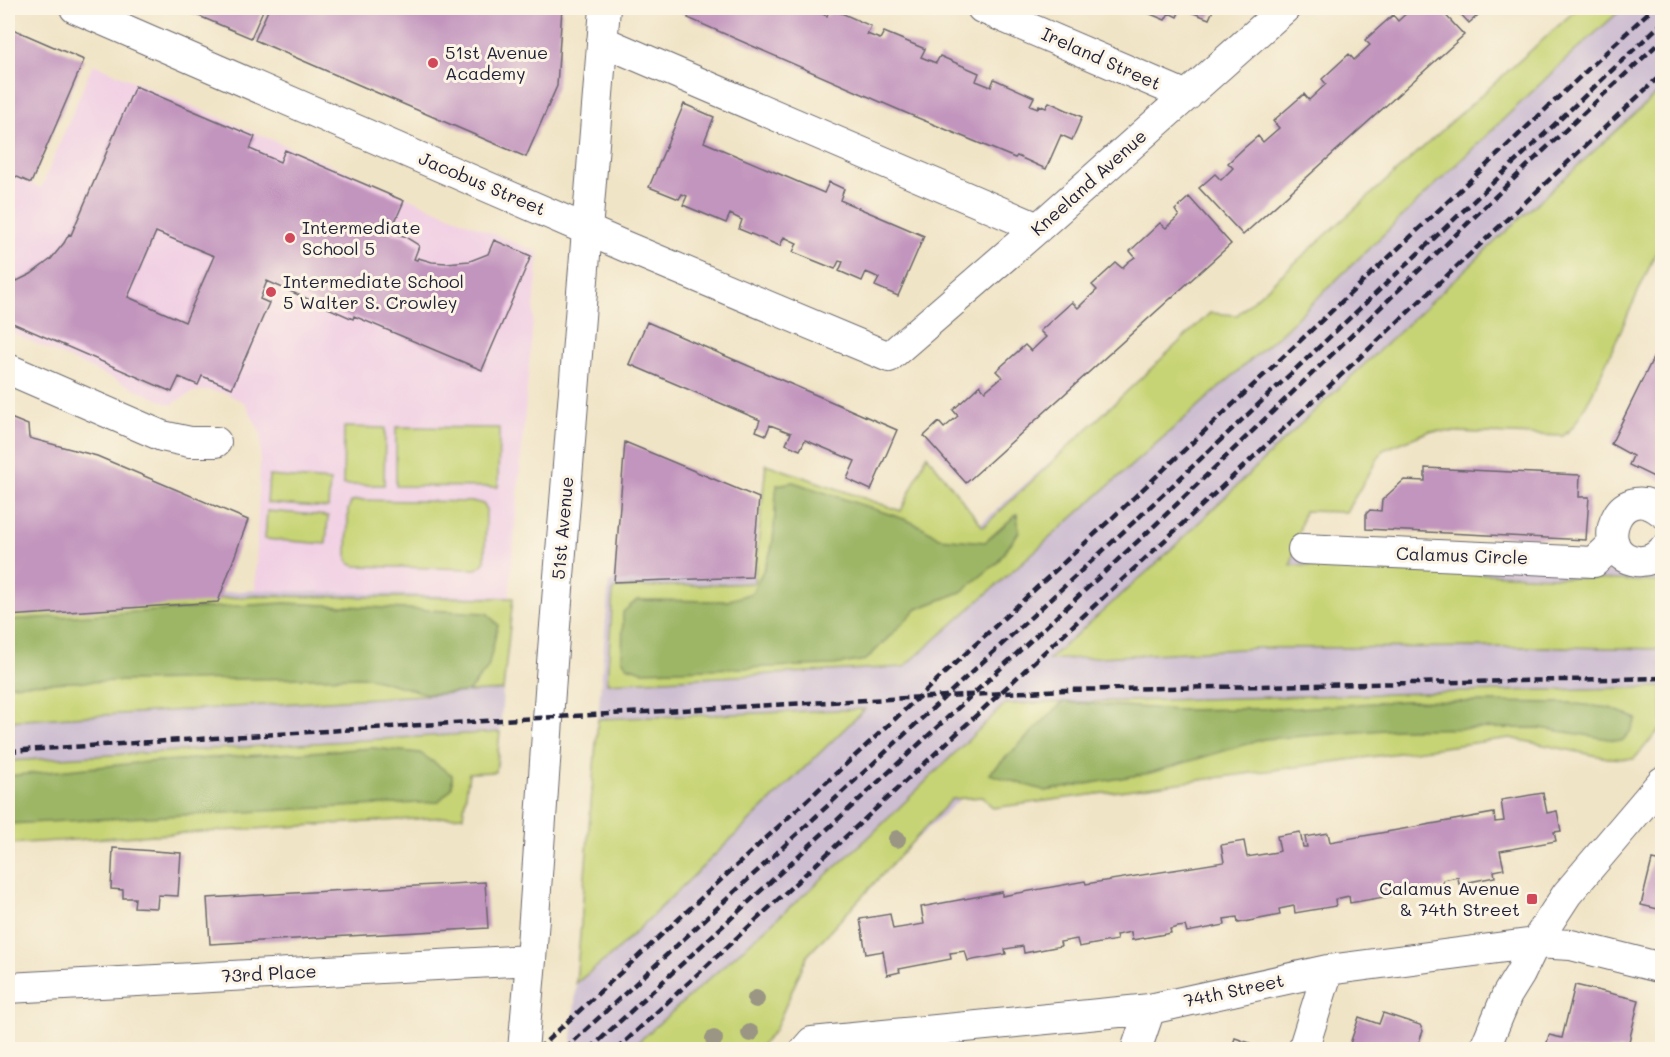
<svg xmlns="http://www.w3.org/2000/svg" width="1670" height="1057" viewBox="0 0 1670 1057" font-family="Mali,sans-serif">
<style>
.built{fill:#f1d0e4}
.industrial{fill:#cebed1}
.green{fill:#c7d475;stroke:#747b58;stroke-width:1.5}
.forest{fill:#9db666;stroke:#606c50;stroke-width:1.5}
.building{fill:#c295be;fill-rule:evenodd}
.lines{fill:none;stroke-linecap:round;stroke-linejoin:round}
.minor-casing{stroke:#6a666c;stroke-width:32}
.minor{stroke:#fff;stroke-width:30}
.rail{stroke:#22223b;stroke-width:4.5;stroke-dasharray:9 4.5;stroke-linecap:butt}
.tree{fill:#9a9683}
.poi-dot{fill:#d1495b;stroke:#fcf5e5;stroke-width:2}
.labels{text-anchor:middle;stroke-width:6;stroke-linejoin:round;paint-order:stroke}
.poi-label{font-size:18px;fill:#22223b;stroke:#fcf5e5;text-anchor:start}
.street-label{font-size:18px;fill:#22223b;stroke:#fcf5e5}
</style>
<rect width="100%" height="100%" fill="#fcf5e5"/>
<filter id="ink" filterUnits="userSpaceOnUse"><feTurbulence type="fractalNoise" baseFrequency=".0167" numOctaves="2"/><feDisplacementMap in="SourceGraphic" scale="12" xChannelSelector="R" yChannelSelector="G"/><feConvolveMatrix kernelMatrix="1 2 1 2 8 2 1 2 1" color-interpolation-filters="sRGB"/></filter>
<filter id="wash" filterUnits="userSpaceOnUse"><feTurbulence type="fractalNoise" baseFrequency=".008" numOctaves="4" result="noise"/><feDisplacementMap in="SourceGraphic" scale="24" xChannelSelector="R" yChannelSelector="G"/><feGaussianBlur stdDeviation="1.35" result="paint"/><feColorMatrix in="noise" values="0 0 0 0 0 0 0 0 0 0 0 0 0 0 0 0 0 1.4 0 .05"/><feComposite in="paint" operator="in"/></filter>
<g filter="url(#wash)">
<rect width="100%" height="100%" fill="#f0e4c6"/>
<path class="built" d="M93 64 539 253 509 597 255 590 261 434 245 403 226 393 207 390 193 392 171 405 8 331V173L41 188Z"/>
<path class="industrial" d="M1591 8H1662V240L1566 427 1393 419 1269 533 1662 578V711L1506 727 967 793 908 847 850 909 709 1049 571 1050 609 582 929 569 1211 319 1229 340Z
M255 590 509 597 498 767 459 766 8 839V610Z"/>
<path class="green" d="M1578 8H1623L1561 64 1281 333 904 667 607 683 613 591 616 588 754 583 766 464 901 511 927 455 983 527 1210 313 1237 315Z
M1662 89V239L1592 394 1574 426 1563 436 1430 431 1383 450 1346 512 1304 511 1291 565 1662 582V649L1560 647 1259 648 1048 660 1158 562 1308 417 1514 224Z
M344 427 385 428 384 485H343Z
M396 427 499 428 498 487 396 486Z
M269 476 330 481 328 508 267 503Z
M356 500 476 502 483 504 486 508 485 560 482 565 476 569 356 566 350 564 347 559 348 510 351 502Z
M267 511 328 516 326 544 265 539Z
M256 596 513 598 503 690 8 721V614Z
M1662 687V727L1634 759 1608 758 1510 738 993 808 983 797 952 799 807 956 775 1030 758 1049 629 1050 869 837 1005 704Z
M865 709 614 953 576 983 598 719Z
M500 732 496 772 469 773 463 816 8 844V761Z"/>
<path class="forest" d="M793 482 907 520 924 528 939 538 985 542 1017 514 1019 532 997 563 961 592 917 609 866 660 834 665 642 671 627 666 622 659 623 612 637 600 727 601 752 593C759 578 769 562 772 546 776 526 774 505 777 485Z
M285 603 487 613 498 625 488 668 468 692 428 694 367 677 70 682 8 685V620Z
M1405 701 1569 703 1610 708 1637 719 1630 732 1622 741 1540 728 1398 729 1264 739 1150 773 1046 791 989 774 1063 702 1178 710 1298 708Z
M373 748 420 753 452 775V788L438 802 8 824V776L147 762Z"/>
<g id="blocks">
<path class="building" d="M180 8H264L251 38Z
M269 8H562L557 86 526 157 255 40Z
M669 8H812V9L827 16 830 8 871 26 867 34 880 39 884 32 925 49 921 57 936 63 940 56 979 73 976 81 991 87 994 79 1034 97 1030 105 1038 108 1039 105 1046 108 1049 102 1082 117 1072 140 1061 135 1046 169 1017 156 1015 158 906 113 688 18 689 16Z
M1136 8H1181L1177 17 1169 13 1165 20Z
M1193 8H1214L1209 19 1191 12Z
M1409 8H1439L1464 35 1243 235 1199 188 1215 174 1221 180 1233 168 1228 163 1244 148 1258 136 1263 142 1279 128 1273 121 1304 94 1309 100 1326 84 1322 79 1349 54 1354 60 1370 45 1365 40 1393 15 1398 21 1411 9Z
M1455 8H1486L1469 23Z
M8 27 84 60 31 183 8 173Z
M135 86 255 137 250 149 280 162 285 150 404 201 390 233 404 236 417 244 419 246 414 259 417 260 418 258 432 262 446 263 470 261 488 254 494 240 531 256 482 370 354 316 353 319 267 281 260 299 269 303 232 388 202 376 198 385 179 377 172 392 8 321V277L17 281 31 274 51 259 64 243 69 234 71 235ZM156 232 214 256 185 322 128 297Z
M684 104 714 117 704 142 824 193 829 182 844 189 840 200 924 236 898 296 875 286 879 278 873 275 866 272 862 281 839 271 843 262 839 261 835 269 793 252 797 243 784 237 780 246 739 229 742 220 730 214 726 223 683 205 687 196 682 194 679 199 649 187Z
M1189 197 1231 244 966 483 924 436 939 422 944 428 958 416 953 410 980 385 985 391 1002 377 996 371 1025 345 1031 351 1046 337 1040 331 1072 302 1078 308 1084 302 1097 290 1092 285 1116 263 1122 268 1128 262 1135 257 1130 251 1160 223 1166 228 1172 222 1179 216 1175 210Z
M647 322 897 430 871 490 847 479 855 461 805 440 800 450 786 444 791 433 770 425 766 435 756 431 760 420 629 364Z
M1662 340V481L1629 465 1633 456 1611 444Z
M8 417 28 425 29 438 97 456 248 520 218 602 8 616Z
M625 442 759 498 752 577 614 582Z
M1425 468 1580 475 1579 497H1589L1586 540 1366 529V514L1370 510 1381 511 1382 500 1404 480 1425 481Z
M1543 793 1547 813 1557 811 1561 831 1554 832 1556 841 1500 851 1504 869 1494 871 1495 877 1459 884 1458 877 1443 880 1444 887 1403 894 1402 887 1395 888 1389 889 1390 896 1350 903 1349 896 1340 898 1335 899 1336 906 1295 913 1294 906 1279 909 1280 915 1238 923 1237 917 1224 919 1225 925 1187 932 1185 926 1178 927 1170 929 1171 933 1132 940 1131 932 1116 935 1117 940 1079 947 1077 939 1060 942 1061 946 1024 953 1023 946 1005 949 1006 954 968 961 965 951 950 953 951 959 899 969 900 972 887 975 883 951 866 954 860 919 890 914 893 929 924 924 921 907 1002 892V896L1085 881 1086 884 1224 862 1221 845 1244 841 1247 857 1277 852 1280 851 1277 836 1300 832 1303 847H1307L1305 837 1328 833 1330 842 1494 813 1495 822 1504 821 1501 800Z
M113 848 181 853 178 896 158 895 157 908 134 907 135 898H123V890L111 889Z
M1652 860 1662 862V910L1641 905Z
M485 882 488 928 210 944 207 898Z
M1575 985 1639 1000 1627 1050H1545L1549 1035 1562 1038Z
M1383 1013 1420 1025 1423 1031 1417 1047 1414 1046 1413 1050H1348L1359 1017 1379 1024Z
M1235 1038 1250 1043 1248 1050H1231Z"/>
</g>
</g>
<g filter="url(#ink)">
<use href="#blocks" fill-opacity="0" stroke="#6a666c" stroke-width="1.5"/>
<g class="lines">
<defs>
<path id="minor" d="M75 8 624 246 889 357 1038 228 1285 8
M982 8 1187 96
M602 41 1038 228
M8 369 162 436 190 442H216
M1662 512C1617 476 1590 555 1637 561 1647 562 1656 558 1662 551
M1303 549 1594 562 1614 543
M8 988 531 960
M523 1050 531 960 552 663 605 8
M805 1050 812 1042 1150 1009 1328 970 1535 943 1571 945 1662 968
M1136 1050 1150 1009
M1303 1050 1328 970
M1484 1050 1507 995 1520 974 1535 943 1567 894 1662 782"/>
</defs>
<use href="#minor" class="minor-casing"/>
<use href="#minor" class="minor"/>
<path class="rail" d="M8 751 501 720 809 703 1065 690 1662 678
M537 1050 1124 507 1653 8
M564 1050 1137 519 1662 23
M589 1050 1151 529 1527 166 1662 40
M616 1050 1164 541 1662 74"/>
</g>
<g class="tree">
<circle cx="897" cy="839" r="9"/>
<circle cx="756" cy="999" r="9"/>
<circle cx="750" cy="1033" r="9"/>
<circle cx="714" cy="1039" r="9"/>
</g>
</g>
<g class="poi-dot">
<circle cx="433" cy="63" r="6"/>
<circle cx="290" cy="238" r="6"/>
<circle cx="271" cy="292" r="6"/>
<rect x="1526" y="893" width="12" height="12" rx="3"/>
</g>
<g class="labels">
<g class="poi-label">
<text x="445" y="59">51st Avenue<tspan x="445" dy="21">Academy</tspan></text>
<text x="302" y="234">Intermediate<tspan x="302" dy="21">School 5</tspan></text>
<text x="283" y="288">Intermediate School<tspan x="283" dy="21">5 Walter S. Crowley</tspan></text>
<text x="1520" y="895" text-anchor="end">Calamus Avenue<tspan x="1520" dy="21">&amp; 74th Street</tspan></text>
</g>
<g class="street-label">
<text transform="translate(1101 59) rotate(24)" y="6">Ireland Street</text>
<text transform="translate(1089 183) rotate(-42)" y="6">Kneeland Avenue</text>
<text transform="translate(482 184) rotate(23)" y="6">Jacobus Street</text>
<text transform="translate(563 528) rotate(-85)" y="6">51st Avenue</text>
<text transform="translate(1462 556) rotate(2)" y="6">Calamus Circle</text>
<text transform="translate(269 974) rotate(-3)" y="6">73rd Place</text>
<text transform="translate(1234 991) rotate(-12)" y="6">74th Street</text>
</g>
</g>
<rect width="1670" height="1057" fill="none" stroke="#fcf5e5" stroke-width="30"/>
</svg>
